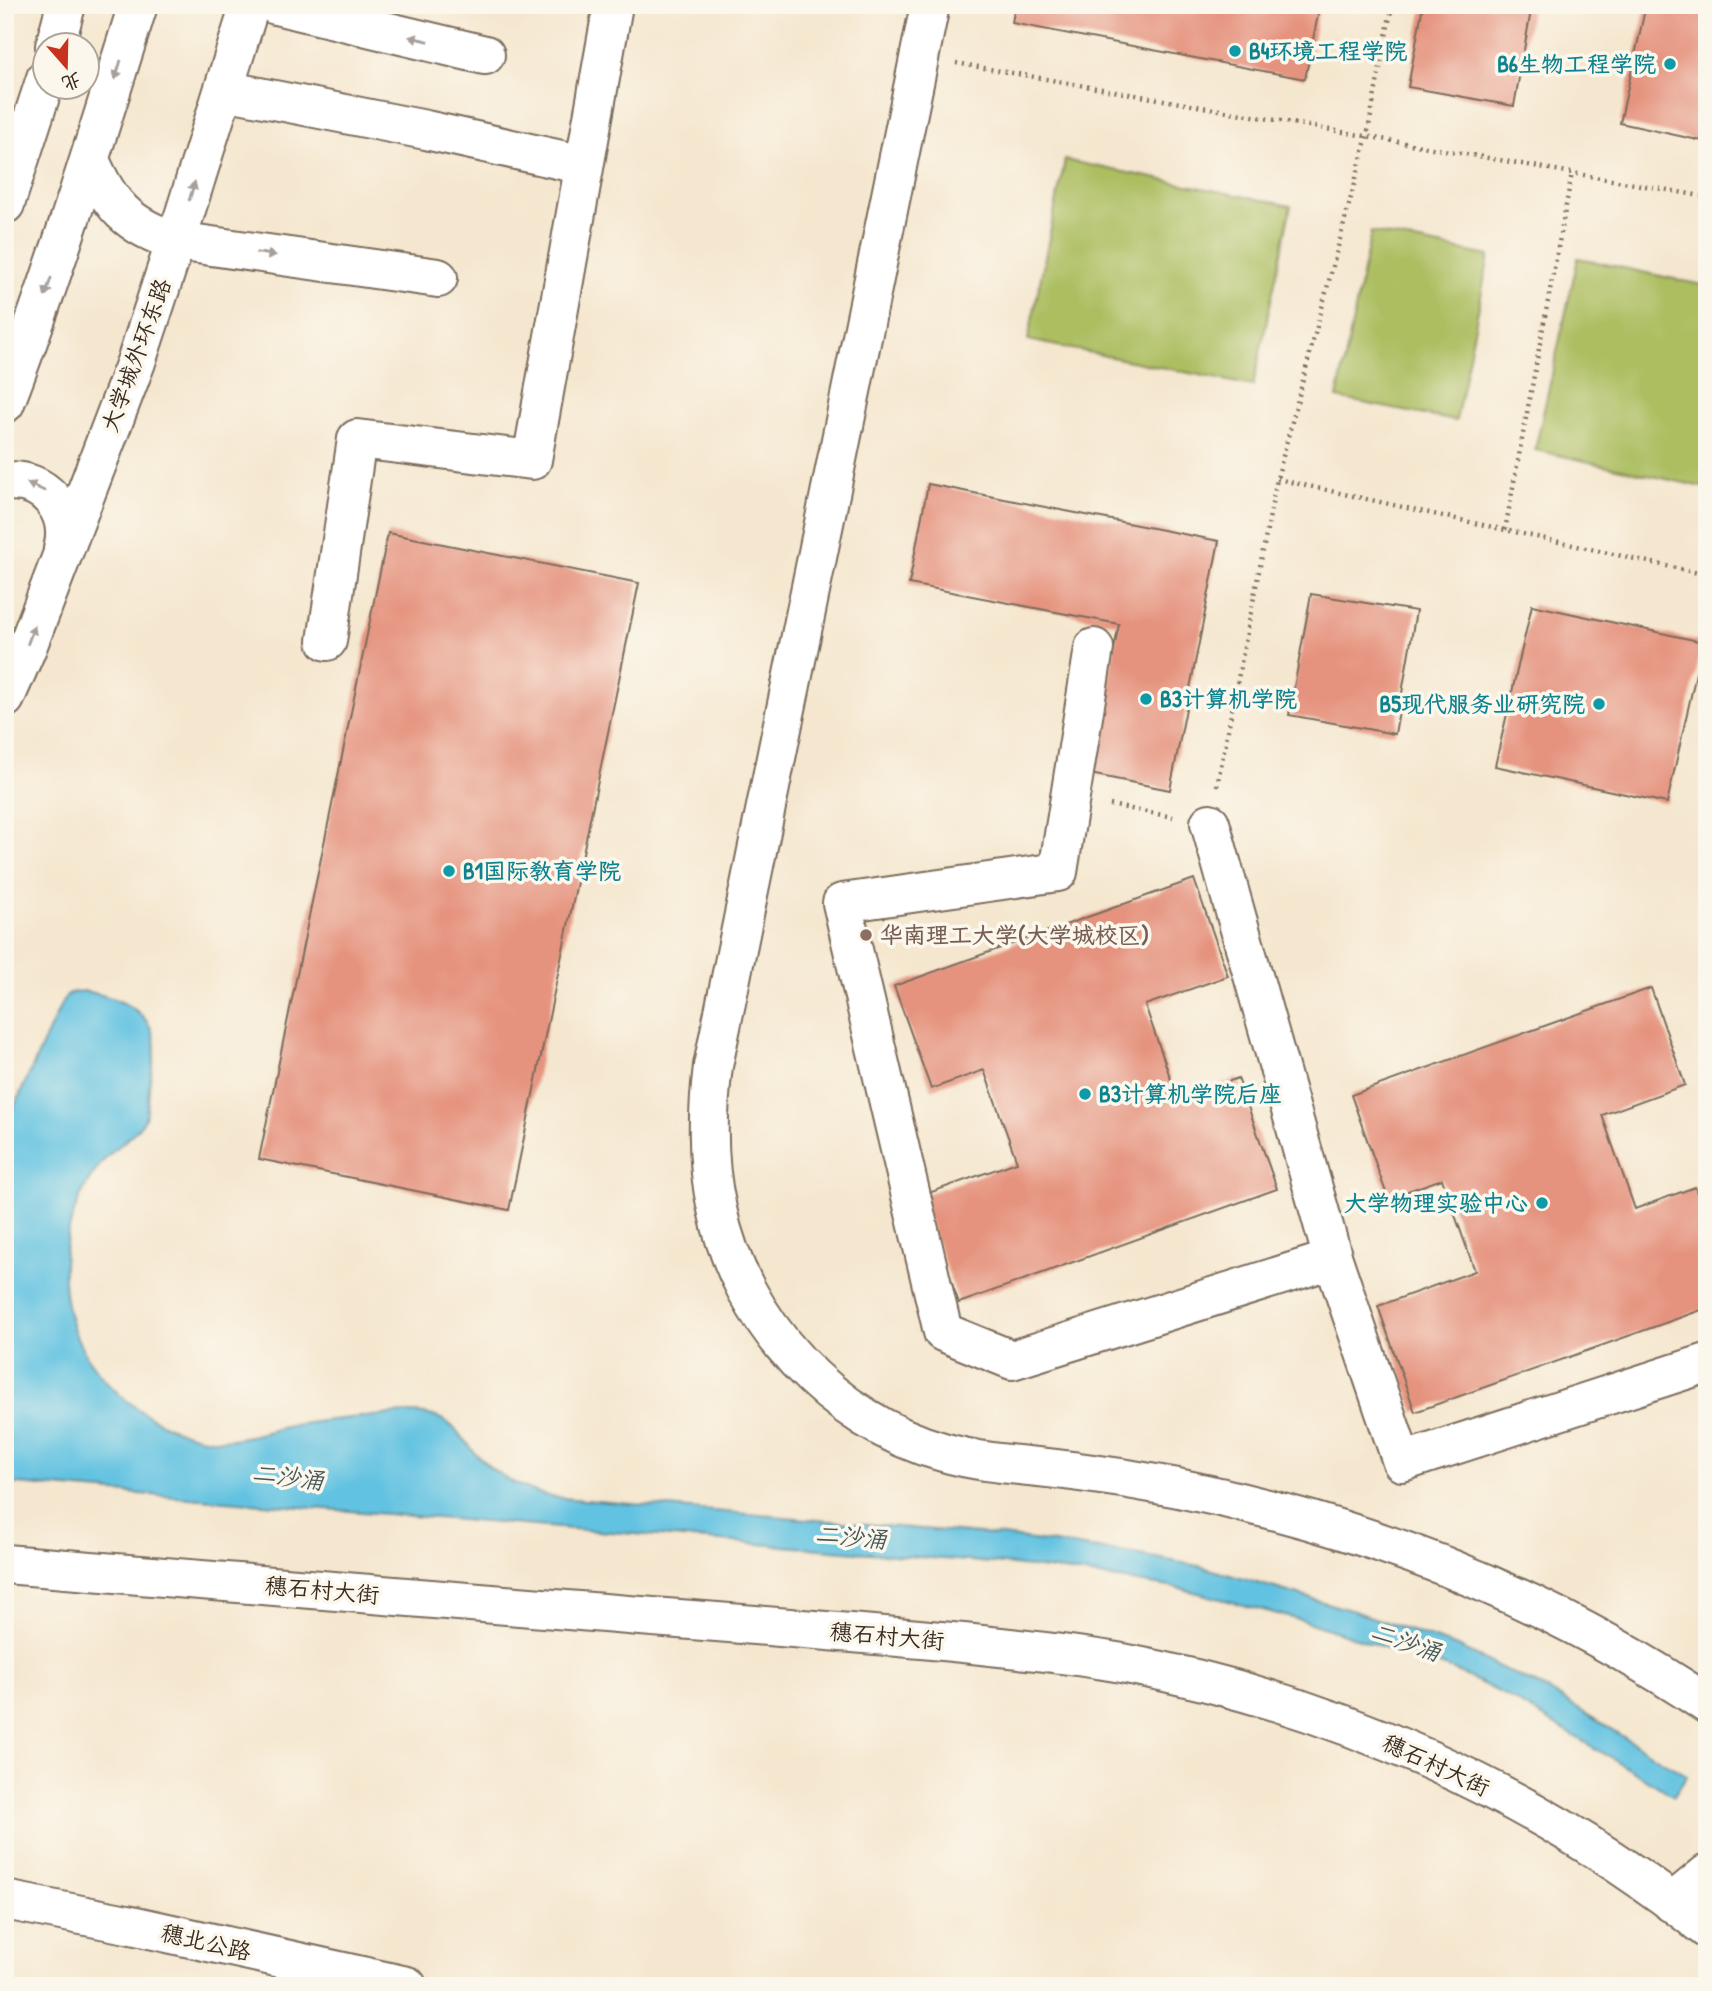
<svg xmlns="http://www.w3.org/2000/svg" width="1712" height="1991" viewBox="0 0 1712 1991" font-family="'Patrick Hand','LXGW WenKai TC',sans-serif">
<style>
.green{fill:#acbe61;stroke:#747440;stroke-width:2}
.water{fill:#62c2e1;stroke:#4e7680;stroke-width:2}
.building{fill:#e5937e}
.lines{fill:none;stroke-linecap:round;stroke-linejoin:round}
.minor-casing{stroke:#7c6c5c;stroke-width:42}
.major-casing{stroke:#7c6c5c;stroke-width:42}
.path{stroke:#7c6c5c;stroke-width:4.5;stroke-dasharray:2 5;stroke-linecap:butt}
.minor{stroke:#fff;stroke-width:38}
.major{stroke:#fff;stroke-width:38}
.oneway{fill:#a79f9a}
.culture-dot{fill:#0f9aa8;stroke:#fbf7ec;stroke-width:2.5}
.education-dot{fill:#8d6e63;stroke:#fbf7ec;stroke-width:2.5}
.labels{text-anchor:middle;stroke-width:7;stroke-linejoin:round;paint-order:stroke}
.culture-label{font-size:23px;font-weight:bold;fill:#0d838f;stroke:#fbf7ec;text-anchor:start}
.street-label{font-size:23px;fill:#3b2a1e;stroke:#fbf7ec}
.education-label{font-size:23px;font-weight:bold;fill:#785e54;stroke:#fbf7ec;text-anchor:start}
.water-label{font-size:24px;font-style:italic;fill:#475858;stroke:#fbf7ec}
</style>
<rect width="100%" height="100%" fill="#fbf7ec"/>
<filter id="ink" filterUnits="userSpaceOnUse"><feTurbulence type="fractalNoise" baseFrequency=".0143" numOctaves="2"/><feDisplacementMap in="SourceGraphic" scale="14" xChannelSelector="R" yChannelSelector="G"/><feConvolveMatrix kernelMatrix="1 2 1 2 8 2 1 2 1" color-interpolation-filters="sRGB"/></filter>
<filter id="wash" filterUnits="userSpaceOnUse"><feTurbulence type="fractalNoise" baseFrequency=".00686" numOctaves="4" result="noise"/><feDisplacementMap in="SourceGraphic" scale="28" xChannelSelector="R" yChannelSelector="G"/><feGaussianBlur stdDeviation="1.57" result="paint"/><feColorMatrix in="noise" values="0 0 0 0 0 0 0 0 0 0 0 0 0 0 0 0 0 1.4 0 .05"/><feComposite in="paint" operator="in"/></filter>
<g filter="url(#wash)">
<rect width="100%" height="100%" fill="#f5e7cf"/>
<path class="green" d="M1065 160 1291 206 1253 386 1028 340Z
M1371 232 1489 256 1456 421 1337 398Z
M1578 258 1707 286V488L1535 450Z"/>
<path class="water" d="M84 991C111 996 149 1007 154 1039 157 1052 152 1067 150 1081 148 1092 149 1113 143 1122 134 1136 116 1146 105 1159 68 1201 55 1264 70 1318 79 1351 99 1378 126 1400 154 1423 195 1443 232 1439 253 1437 274 1429 294 1425 320 1421 347 1418 373 1416 393 1414 417 1410 436 1417 456 1423 467 1446 482 1460 501 1479 525 1489 551 1497L1003 1536 1134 1554 1199 1566 1354 1611 1460 1648 1547 1690 1687 1776 1674 1796 1507 1696 1454 1670 1304 1621 1183 1589 1072 1572 1004 1564 5 1483V1127L63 1000 70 993Z"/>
<g id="blocks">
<path class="building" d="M1015 5H1320L1305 79 1012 23Z
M1423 5H1532L1514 106 1408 87Z
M1646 5H1707V142L1620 123Z
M928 484 1219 541 1170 790 1090 774 1119 624 909 584Z
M388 533 639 583 509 1210 259 1159Z
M1311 594 1416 611 1395 734 1289 715Z
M1532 605 1703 642 1667 803 1495 766Z
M1194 879 1228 976 1145 1005 1178 1100 1238 1078 1277 1189 959 1303 920 1196 1017 1162 984 1070 931 1089 894 986Z
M1651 988 1685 1085 1602 1115 1635 1209 1695 1187 1707 1219V1308L1415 1412 1378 1306 1475 1271 1442 1179 1388 1198 1351 1095Z"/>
</g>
</g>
<g filter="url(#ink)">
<use href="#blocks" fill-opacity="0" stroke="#7c6c5c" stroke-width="2"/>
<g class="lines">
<defs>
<path id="minor" d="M276 5 485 55
M930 5 713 1066C707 1114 706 1161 717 1209 740 1321 833 1422 943 1452 988 1465 1033 1465 1079 1472 1144 1480 1209 1493 1272 1510 1426 1550 1574 1615 1707 1704
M224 90 426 130 584 165
M90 160C109 205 129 227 176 241L438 278
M327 641 357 439 532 460 613 5
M1094 648 1058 872 842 903 943 1332 1012 1360 1333 1259
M1210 823 1333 1259 1402 1462 1707 1363
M5 1564C221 1581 437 1599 653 1617 756 1625 859 1633 963 1643 1016 1649 1069 1653 1122 1663 1334 1703 1538 1794 1707 1929
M5 1900 127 1924 407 1986
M1672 1903 1707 1874"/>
<path id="major" d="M55 46 66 5
M5 204 46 78
M5 403C55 272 96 139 138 5
M5 482C44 476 73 512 63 549
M5 698 26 650 136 362 185 213 250 5"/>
</defs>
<use href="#minor" class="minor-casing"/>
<use href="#major" class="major-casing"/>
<path class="path" d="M956 63 1707 197
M1277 479 1707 575
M1505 530 1572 173
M1217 786 1277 479 1367 136 1392 5
M1110 805 1173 817"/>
<use href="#minor" class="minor"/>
<use href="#major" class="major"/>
</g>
<defs><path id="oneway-solid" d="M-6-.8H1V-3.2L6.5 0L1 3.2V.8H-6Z" transform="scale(1.75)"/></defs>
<g class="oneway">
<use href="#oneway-solid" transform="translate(419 39) rotate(-167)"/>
<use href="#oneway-solid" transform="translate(118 70) rotate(107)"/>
<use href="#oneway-solid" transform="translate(192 191) rotate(-73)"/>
<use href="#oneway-solid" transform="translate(266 254) rotate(8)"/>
<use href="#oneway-solid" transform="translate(48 287) rotate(109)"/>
<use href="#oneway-solid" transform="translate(36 487) rotate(-155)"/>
<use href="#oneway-solid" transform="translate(31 635) rotate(-69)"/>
</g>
</g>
<g class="culture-dot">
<circle cx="1235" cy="51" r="7"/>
<circle cx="1670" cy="64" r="7"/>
<circle cx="1146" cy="699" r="7"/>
<circle cx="1599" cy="704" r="7"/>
<circle cx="449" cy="871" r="7"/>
<circle cx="1085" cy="1094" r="7"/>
<circle cx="1542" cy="1203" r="7"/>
</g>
<circle class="education-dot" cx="866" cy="935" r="7"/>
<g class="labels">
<g class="culture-label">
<text x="1249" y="59">B4环境工程学院</text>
<text x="1656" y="72" text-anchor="end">B6生物工程学院</text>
<text x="1160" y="707">B3计算机学院</text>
<text x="1585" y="712" text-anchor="end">B5现代服务业研究院</text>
<text x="463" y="879">B1国际教育学院</text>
<text x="1099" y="1102">B3计算机学院后座</text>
<text x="1528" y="1211" text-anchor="end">大学物理实验中心</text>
</g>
<g class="street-label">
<text transform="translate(136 355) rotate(-70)" y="8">大学城外环东路</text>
<text transform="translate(322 1590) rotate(5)" y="8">穗石村大街</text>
<text transform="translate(887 1636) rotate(5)" y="8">穗石村大街</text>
<text transform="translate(1436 1765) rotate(25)" y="8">穗石村大街</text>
<text transform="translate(206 1942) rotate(13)" y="8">穗北公路</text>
</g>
<g class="education-label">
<text x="880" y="943">华南理工大学(大学城校区)</text>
</g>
<g class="water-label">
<text transform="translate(288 1477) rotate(7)" y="8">二沙涌</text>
<text transform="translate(851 1537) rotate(5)" y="8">二沙涌</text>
<text transform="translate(1406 1642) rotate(19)" y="8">二沙涌</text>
</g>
</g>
<rect width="1712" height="1991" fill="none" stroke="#fbf7ec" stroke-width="28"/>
<g transform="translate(66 66) rotate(160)"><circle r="33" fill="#fbf7ec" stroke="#aea59a" stroke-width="2"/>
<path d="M0-5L12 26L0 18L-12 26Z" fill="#c8321e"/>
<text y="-10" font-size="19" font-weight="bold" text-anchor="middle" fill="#3b2a1e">北</text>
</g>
</svg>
